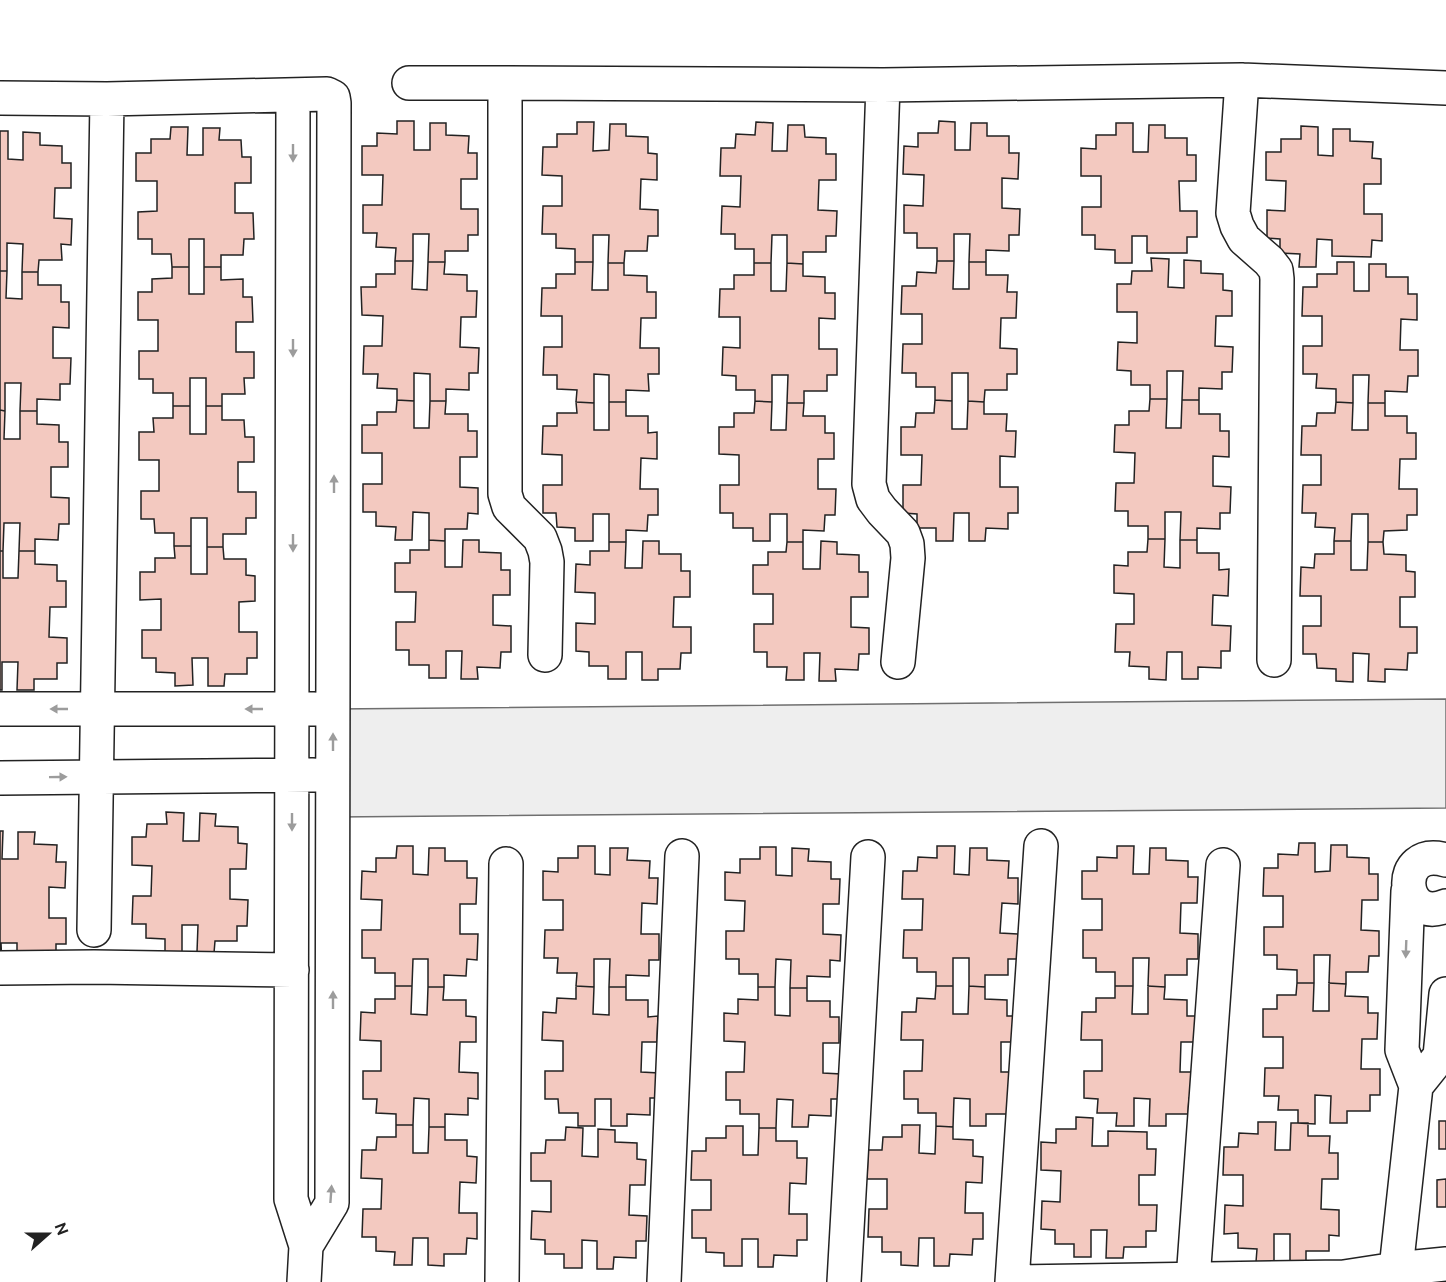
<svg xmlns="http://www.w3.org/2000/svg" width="1446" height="1282" viewBox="0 0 1446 1282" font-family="Ubuntu,sans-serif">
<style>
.green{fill:#eee;stroke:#6f6f6f;stroke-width:1.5}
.building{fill:#f3c9c0;stroke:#222;stroke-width:1.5}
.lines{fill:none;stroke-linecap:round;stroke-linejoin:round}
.street-casing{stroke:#222;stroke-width:36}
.street{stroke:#fff;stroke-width:33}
.oneway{fill:#9c9c9c}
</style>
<rect width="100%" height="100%" fill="#fff"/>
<path class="green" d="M1446 699V808L335 817 334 709Z"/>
<path class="building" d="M397 121H414V150H430V123H446V135L469 136 468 153H477V179H461V209H478V235H468V251H445V262H428L429 234H413V261H395L396 248 376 247 377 233H363V205H382L383 175H362V146H377V133L397 134Z
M939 121 955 122V150H970L971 123H987V136H1009V153H1019L1018 179 1002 178V208L1020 209 1019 235H1009V251L986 250V262H969L970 234H954V261H937V248H917V233H904V205L923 206 924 175 903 174 904 146 918 147V133H938Z
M577 122H594L593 151 609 150 610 124H626V136L648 137V153L657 154V180L641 179 640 209 658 210V236H648L647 251H625L624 263H608L609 235H593V262H575V249L556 248V234H542L543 206H562V176L542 175 543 147H557V134H577Z
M756 122 773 123 772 151H787L788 125H804L805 137 826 138V154H836V180H819L818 210 837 211 836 236H826V252H803V264L787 263V235H772L771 263H754V249H735V234H721L722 206 740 207 741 176H720L721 148H735L736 134 755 135Z
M1116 123H1133V152H1148L1149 125H1165V138H1187V155H1196V181H1179L1180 211H1197V237H1187V253H1147V236H1132V263H1115V250L1095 249V235H1082V207H1101V176H1081V148L1096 149V135H1116Z
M1301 126 1318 127V155L1333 156V129H1350V141L1373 142 1372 158 1381 159V184H1364V214H1382V241L1372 240 1371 257 1332 256V240L1317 239 1316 267H1299L1300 254 1280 253V239L1267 238V210L1285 211 1286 181 1266 180V152H1281V139H1301Z
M171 127H188L187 155H203V128H220L219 140H241L242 157H251V183H235V213H253L254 239H244L243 255H221V267H204V239H189V267H172L171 254H152V239H138V212L157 211V181H136V153H151V139H170Z
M0 131H8V159L23 160V132L40 133V145L62 146V163H71V188H55L54 218 72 219 71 245 61 244 62 260H39L38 272H22L23 244 7 243V271H0Z
M1151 258 1169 259 1168 287 1184 288V260L1201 261V273L1223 274V290L1232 291V316H1216L1215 346 1233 347 1232 372H1222V389L1199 388V400H1182L1183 371H1167V399H1150V385H1131V371L1117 370 1118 342 1137 343V312H1117V284H1131L1132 271H1152Z
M395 261H413L412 289 427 290 428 262H445L444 274 467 275V291H477L476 317H461L460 347 479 348 478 373H469V390L446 389V401H430V374L414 373V401L397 400V389L377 388 378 374H363L364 346H382L383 316 362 315 361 287H376V274H395Z
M937 261H954L953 289H969V262H986V275H1008L1007 292H1017L1016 318H1001L1000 348 1017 349V374H1007V390H985L984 402 968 401V373H952V401L935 400V387H916V373H902L903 344H922V314H901L902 286H916L917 272 936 273Z
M575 262H593L592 290H608V263H624V275L647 276V292H656V318H641L640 348H659V374H648L649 391 626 390V402H609V375L594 374V403L576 402 577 390 557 389V375H543L544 347H562V316H541L542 288H556V274H575Z
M1337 262H1354V291H1369V264H1386V277H1408V294H1417V320L1401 319 1400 350H1418V376H1408L1407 392 1385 391V403H1368L1369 375H1353V403L1336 402V389L1316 388 1317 374H1303V346H1322V316H1302L1303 287H1317V274H1337Z
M754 263H771V291H786L787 263 803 264V276L825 277V293H835V319L819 318V349H837V375H827V391H804V403H787L788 375H772V402L755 401V390H736V376L722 375 723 347 740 348V317H719L720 289H734V275H754Z
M172 267H189V294H204V267H221V280L243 279V297H252L253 322H236V352H254V378H244L245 394H222V406H206V378H190V406H173V393H153V379H139V351H158V320H138V292H152V279L172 278Z
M0 271H7L6 298 22 299V272H38V285H61V302H69V328L53 327V358H71L70 384H60V400L37 399V411H20L21 383H5V411L0 410Z
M1150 399H1167L1166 428H1181L1182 400H1199V414H1220V431H1229V457L1213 456V486L1231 487 1230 513H1220V529L1197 528V540H1180L1181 512H1165V539H1148V526H1128V511H1115L1116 483H1134L1135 453 1114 452 1115 425H1129V411H1149Z
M397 400 414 401V428H429L430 401H446L445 414H468V431H477V457H460V487L478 488V514L468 513 467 529H445V541L429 540V513L413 512 412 540H395L396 527 376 526V512H363V484H382V453H362V425H377V412H396Z
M935 400 952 401V429H967L968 401 984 402V414H1007L1006 431H1016L1015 457 1000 456V487H1018V513H1008V529L986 528 985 541H969V513H954L953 541H936V528H917V514L903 513V485H921L922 455H901V427H915L916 413H934Z
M755 401 772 402 771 430H786L787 403H804L803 416H825V433H834V459H818V489H836L835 515H825L824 531 803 530V542H787V514H770V541H753V528H733V513H720V485H739V455L719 454V427H734V413H754Z
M576 402 594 403V430H609V402H626V416H648V433L657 432V459L641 458 640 489H658V515H648L647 531 626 530V542H609V514H593V541H575V528L557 527 556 513H543V485H562V455L542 454 543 426H557V413H577Z
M1336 402 1353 403 1352 430H1368V403H1385V416H1407V433H1416V459H1400L1399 489H1417V515H1407V530L1384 531 1383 542H1368V514H1352L1351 541H1334L1335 528 1315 527 1316 513H1302L1303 485H1321V455H1301L1302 426H1316L1317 413H1335Z
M173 406H190V434H206V406H222V420H244L245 437H254V462H238V492H256V518H246V534H223V547H207V518H191V546H174V533H155L154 519H141V491H159V460H139V432H154L153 418H173Z
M0 410 5 411 4 439H20V411H37V424L59 425V442H68V467H51V497L69 498V524H59L58 540 35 539V551H19L20 523H4L3 551H0Z
M1148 539H1165L1164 567 1180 568V540H1197V553H1219V570L1229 569 1228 596 1213 595 1212 625 1231 626 1230 651H1221V668L1198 667V679H1182V652H1167L1166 680 1149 679V667L1129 666 1130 652H1115L1116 624H1134V594L1114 593V565L1128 566V552H1147Z
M429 540 445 541V567H462L463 540H479V552L501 553V570H510V595H493V625L511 626V652H501L500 668 477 667 478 679H461L462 651H446V678H429V665H409V650H396V622H415L416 592H395V563H410V550H429Z
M643 541H659V554H681V571H690V597H674L673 627H691V653H681L680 669H658V680H642V652H626V679H608V666H589V652L576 651V623L595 624V593L575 592 576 564 590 565V551H609V542H626L625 568H642Z
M821 541 837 542V554L859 555V572H868V597H851V627L869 628V654H859L858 670 835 669 836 681H819L820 653H804V680H786L787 667H767V652H754V624H773V594H753V565H768V552H786L787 542H803V569H820Z
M1334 541H1351V570H1367L1368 542H1383L1384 554 1406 555V571L1415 572V597H1400V627H1417V653H1408L1407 670 1385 669V682L1368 681 1369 654 1353 653V682L1336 681V669L1317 668 1316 654H1303V626H1321V596H1300L1301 567 1314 568 1315 554H1334Z
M174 546H191V574H207V547H223L224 559H246V575L255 576V601L239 602V632H257V658H247V674H225L224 686H208V658H192L193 685 175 686V673L156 672V658H142V630H161V599L140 600V572H155V558H175Z
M0 551H3V578H18L19 551H35V564L57 565V581H66V607H50L49 637 67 638V663H57V679H34V690H17L18 662H2V690H0Z
M166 812 184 813 183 841H199L200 813 216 814 215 826 238 827V843L247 844 246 869H230V899L248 900 247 926H237V941H215L214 953 197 952 198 925H182V952H165V939L146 938V924H132L133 896H151L152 866 132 865V837H146L147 824H167Z
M0 831H3L2 859H18V832H35L34 844 57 845 56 862H66L65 888 49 887V918H66V944H56V959L17 965V943H1L2 965H0Z
M1299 843H1315V872L1330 871 1331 845H1347V857L1369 858V874H1378V900H1362L1361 930 1379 931V956H1369L1368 972H1346V984L1329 983 1330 955H1314V983H1297V970L1277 969V955H1264V927H1283V896H1263L1264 868H1278V854L1298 855Z
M397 846H413V874L428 875 429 848H445V861H467V878H477L476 904H460V934H478L477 960 467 959 466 976 444 975V987H428V959H413L412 986H395V973H375V958H362V930H381L382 900 361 899 362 871 376 872V858H396Z
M578 846H595V874L610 875V848H628L627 860 650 861 649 878H658L657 904 642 903 641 934H659V960H649V976L626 975V987H609L610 959H594V987L576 986 577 973H557L558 958H544L545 930H563V900H543V871L558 872V858H578Z
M937 846H955L954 874 969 875 970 848H987V860L1009 861 1008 878H1018V904L1002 903 1000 933 1018 934V959H1008V975H985V987L969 986V958H953V986H936V972H917V958H903L904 930H922L923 899H902L903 871H917L918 857 937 858Z
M1117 846H1134L1133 874H1149L1150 848H1166V860L1188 861V877H1198L1197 903H1181L1180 933 1198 934V959H1187V975H1165V987L1148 986 1149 958H1133V986H1115V972H1096V958H1083V930H1102V899H1082V871H1097V857L1117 858Z
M760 847H776V875L792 876V848L809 849 808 861 831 862V879H840L839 904H823V934L841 935 840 961 830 960V977L807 976V988H790L791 960 776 959 775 987H758V974H739V959H726V931H744L745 901 725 900V872L740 873V859H760Z
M1297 983H1314L1313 1011H1329V983L1346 984 1345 996 1368 997V1013H1378L1377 1039H1362L1361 1069H1380V1095H1370V1111H1347V1123H1330L1331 1096 1315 1095V1124L1298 1123V1110H1278L1279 1096H1264L1265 1068H1283V1037H1263V1009H1277V995H1296Z
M395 986H412L411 1014 427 1015 428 987H444L443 1000H466V1016L476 1017V1042H460L459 1072 478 1073V1099L468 1098V1115L445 1114V1127H429V1099L414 1098 413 1125H396V1114L376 1113 377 1099H363V1071H381V1041L360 1040 361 1012 375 1013V999H395Z
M576 986 594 987 593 1014 609 1015V987H626V1000H648V1017L658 1016 657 1042H642L641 1072 659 1073V1098H650V1115L627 1114V1126H611V1099H595V1126H578V1113H559L558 1099H545V1071H563V1041L542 1040 543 1012 556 1013 557 998 576 999Z
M936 986H953V1014H968L969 986 985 987V999L1007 1000V1016H1017L1016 1042H1001V1072H1019L1009 1114H986V1126H970V1099L954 1098 953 1127 936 1126V1113H918V1099H904V1071H922L923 1040H901L902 1012H916L917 998 935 999Z
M1115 986H1133L1132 1014H1148V986L1165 987 1164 999 1187 1000V1016H1197L1196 1042H1181L1180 1072H1199L1198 1098H1189L1188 1114H1166V1126H1149L1150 1099 1134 1098V1126H1116L1117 1113H1097L1098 1099 1084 1098V1071H1102V1040H1081L1082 1012H1096V998H1115Z
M758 987H775V1015L790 1016V988H807V1001H830V1017H839V1043H823V1073L841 1074V1099H831V1116L809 1115 808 1127H792L793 1100 777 1099 776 1128H759V1114H740V1100H726V1072H744L745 1042 724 1041V1013L738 1014V999L758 1000Z
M1076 1117 1093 1118 1092 1146H1108V1131L1147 1132V1149H1156L1155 1175H1139V1205H1157L1156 1231H1146V1247H1124L1123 1258H1106L1107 1230H1091V1257H1074V1244H1055V1230L1041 1229 1042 1201 1060 1202 1061 1171 1041 1170V1142L1056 1143V1129H1076Z
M1439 1121H1446V1149H1439Z
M1258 1122H1276L1275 1150H1290L1291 1123H1308V1136H1330L1329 1153H1338V1179H1322L1321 1209 1339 1210V1236L1329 1235V1251H1306V1263L1290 1262V1234H1274V1262H1256L1257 1249 1238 1248V1233L1224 1234 1225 1205 1243 1206V1175H1223L1224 1147H1238L1239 1133 1258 1134Z
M396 1125H413V1153H428L429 1127H445V1140H467V1156L477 1157 476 1183 460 1182 459 1213H477V1239L467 1238 466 1254H444V1266L428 1265V1238H413L412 1265H394L395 1252 376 1251V1237H362L363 1209H381L382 1179 361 1178 362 1150H376L377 1137H396Z
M902 1125H920L919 1153 935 1154 936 1126 953 1127V1139L973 1140V1156L983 1157 982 1183 966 1182 965 1213H983V1239H973L972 1255 950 1254 949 1266H934V1238H919L918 1266 901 1265V1252H882V1237H868L869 1209H887V1179H867L868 1150H882L883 1137H902Z
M726 1126H743V1155H758L759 1128H776V1141H797V1158H807L806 1184 790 1183 789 1214H807V1240H797V1256L774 1255 773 1267H758V1239H742V1266H724V1253L706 1252V1238H692V1210H711V1180H691L692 1151H706V1138H726Z
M566 1127 583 1128 582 1156 598 1157V1129L615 1130V1142L637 1143V1159L646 1160 645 1185H630L629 1215 647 1216 646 1241H636V1258L614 1257 613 1269H597V1241L582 1240V1268H564V1254H545V1240L531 1239 532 1211 551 1212V1181H531V1153H545L546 1140H565Z
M1446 1179V1207H1437V1180Z"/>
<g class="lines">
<defs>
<path id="street" d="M1242 80 1233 213 1237 226 1244 239 1269 261 1276 270 1277 279 1274 660
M409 83H505
M293 95 291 1199 306 1246 304 1282
M0 98 107 99 327 94 333 97 334 103 332 1203 306 1246
M545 655 547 562 545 551 540 538 509 507 505 494V83L883 85
M898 662 908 558 907 544 903 533 882 511 873 499 869 484 883 85 1242 80 1446 88
M0 709H314
M0 778 313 775
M1446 860C1393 845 1400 925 1446 906
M94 930 107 99
M0 968 94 967 292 970
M1416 1086 1440 1056 1446 994
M1193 1280 1223 865
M502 1282 506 864
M664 1282 682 856
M844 1282 868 857
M1012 1282 1041 846
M1012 1282 1344 1277 1396 1269 1446 1264
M1398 1282 1396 1269 1416 1086 1402 1050 1408 891"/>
</defs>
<use href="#street" class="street-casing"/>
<use href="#street" class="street"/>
</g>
<defs><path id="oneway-solid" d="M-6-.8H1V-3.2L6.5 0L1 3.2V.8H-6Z" transform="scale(1.5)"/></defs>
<g class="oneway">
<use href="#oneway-solid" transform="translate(293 153) rotate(90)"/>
<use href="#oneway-solid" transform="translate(293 348) rotate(90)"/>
<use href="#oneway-solid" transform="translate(334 484) rotate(-90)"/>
<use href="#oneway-solid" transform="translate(293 543) rotate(90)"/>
<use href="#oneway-solid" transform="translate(59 709) rotate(180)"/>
<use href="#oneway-solid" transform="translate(254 709) rotate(-180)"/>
<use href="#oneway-solid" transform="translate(333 742) rotate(-90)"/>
<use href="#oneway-solid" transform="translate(58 777) rotate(-1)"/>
<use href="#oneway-solid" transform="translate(292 822) rotate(90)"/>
<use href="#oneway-solid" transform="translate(1406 949) rotate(92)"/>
<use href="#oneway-solid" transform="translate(333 1000) rotate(-90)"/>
<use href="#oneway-solid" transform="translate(331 1194) rotate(-86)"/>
</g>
<g transform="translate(48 1234) rotate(69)" stroke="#ffffff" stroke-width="4.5" paint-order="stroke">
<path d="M0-4.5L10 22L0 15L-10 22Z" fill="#222222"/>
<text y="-9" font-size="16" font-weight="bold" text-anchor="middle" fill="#222222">N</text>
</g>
</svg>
